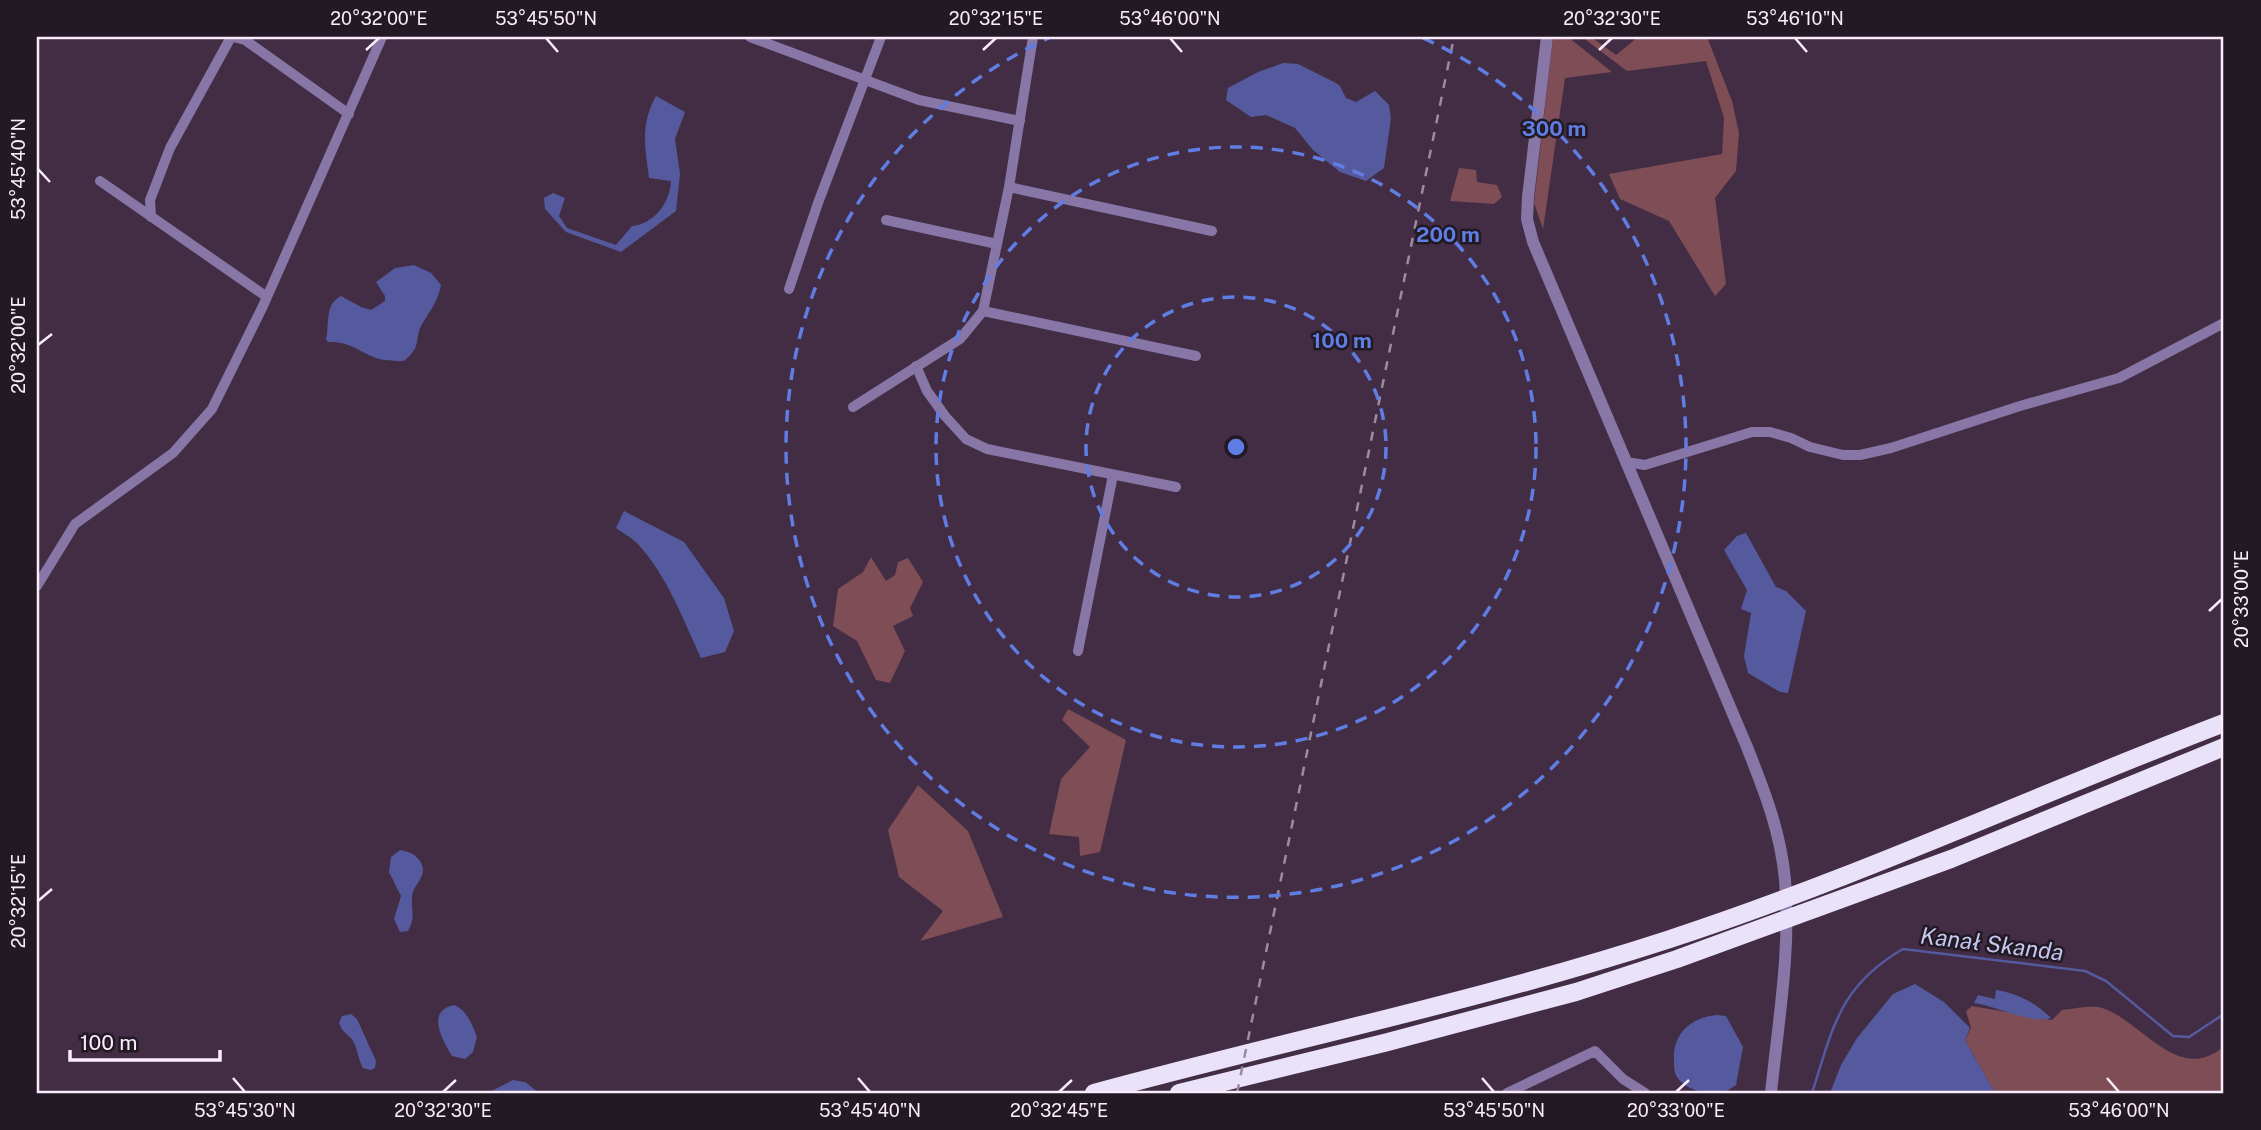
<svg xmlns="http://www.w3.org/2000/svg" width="2261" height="1130" viewBox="0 0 2261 1130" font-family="'Public Sans',sans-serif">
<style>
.green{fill:#7f4d55}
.water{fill:#545a9d}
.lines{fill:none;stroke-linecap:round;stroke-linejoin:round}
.stream{stroke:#545a9d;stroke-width:2.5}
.minor{stroke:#8776a6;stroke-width:10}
.tertiary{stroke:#8776a6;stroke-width:12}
.motorway{stroke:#eae2fa;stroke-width:18}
.rail{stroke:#9d8c9f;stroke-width:2.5;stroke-dasharray:9 9;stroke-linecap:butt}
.ticks{fill:none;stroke:#faecfb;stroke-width:2.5}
.ring{fill:none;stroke:#5f7de2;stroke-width:3.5;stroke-dasharray:12 9}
.labels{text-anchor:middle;stroke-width:5;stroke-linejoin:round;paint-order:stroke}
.water-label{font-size:23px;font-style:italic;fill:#c2c8ef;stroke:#231924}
.centre{fill:#5f7de2;stroke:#231924;stroke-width:3.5}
.ring-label{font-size:21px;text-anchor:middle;font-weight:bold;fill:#5f7de2;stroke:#231924;stroke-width:5;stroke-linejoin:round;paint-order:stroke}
.neatline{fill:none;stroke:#faecfb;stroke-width:2.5}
.ticks-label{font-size:18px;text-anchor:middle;fill:#faecfb}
</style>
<rect width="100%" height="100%" fill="#422d44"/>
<path class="green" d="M1553 37H1568L1612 72 1565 78 1543 229 1534 203Z
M1582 37H1591L1616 55 1638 37H1707L1732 101 1739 133 1736 171 1715 198 1726 284 1715 296 1669 221 1620 199 1609 174 1722 154 1724 118 1706 61 1627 71Z
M1459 168 1476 170 1477 182 1497 185 1502 197 1494 204 1450 201Z
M871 557 886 581 895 575 898 562 908 558 923 582 910 608 913 616 893 626 905 651 890 683 876 680 857 641 833 626 838 589 863 572Z
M1068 709 1126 740 1100 852 1080 856 1079 837 1049 834 1061 779 1090 747 1062 720Z
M918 785 968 831 1003 917 920 941 943 911 899 877 888 830Z
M1972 1006 2052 1020 2062 1010C2074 1009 2094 1004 2105 1009 2144 1024 2180 1085 2224 1046V1093H1995L1965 1040 1971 1028 1966 1011Z"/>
<path class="water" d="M1283 63 1298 64 1336 83 1340 86 1346 98 1356 102 1375 91 1389 105 1391 118 1384 168 1366 181 1340 172 1313 150 1295 128 1266 115 1251 117 1226 100 1228 88 1258 72Z
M656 96 685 112 675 139 680 174 676 211 621 252 566 232 545 209 544 198 553 193 565 198 559 216 567 228 616 245 632 226C654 224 670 203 671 181L649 178C645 147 640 125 656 96Z
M414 265 431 273 441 285C438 302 429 312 421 326 414 342 422 346 404 361 395 361 385 361 376 358 358 351 349 341 328 342L326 339C330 323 324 305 341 296L361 307 371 310 385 301V296L376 282 395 268Z
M624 511 684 542 724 598 734 631 725 652 701 658C683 619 667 576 638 544 632 538 623 533 616 528Z
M1746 533 1776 587 1786 591 1806 611 1788 693 1780 692 1748 673 1744 656 1751 613 1741 609 1747 590 1724 550 1737 536Z
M400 850C409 852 414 853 420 861 430 877 412 883 412 898 411 913 416 916 408 931L400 932 394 919 401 896 389 872 391 857Z
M1915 984 1944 1002 1970 1028 1965 1040 1995 1093H1830L1841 1065 1857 1038 1893 994Z
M1996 990C2017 993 2036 1003 2051 1018 2030 1024 1996 1006 1974 1003L1978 995 1995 999Z
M454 1005C467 1010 472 1024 477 1037L473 1052 465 1059 452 1056C443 1041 425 1011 454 1005Z
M351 1014 357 1019 376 1061 375 1068 371 1070 363 1068C358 1060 358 1049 353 1041 348 1034 342 1032 339 1023L342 1016Z
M1717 1015 1726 1016 1743 1047 1736 1085C1731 1088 1726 1092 1722 1093 1709 1096 1684 1089 1677 1077 1674 1073 1674 1066 1674 1061 1672 1034 1691 1017 1717 1015Z
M513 1080 525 1082 539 1093H488Z"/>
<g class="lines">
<path class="stream" d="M1812 1093C1833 1028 1839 986 1903 949L2085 971 2106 981 2173 1036 2189 1037 2224 1014"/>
<path class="minor" d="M233 37 245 40 349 114
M750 37 919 100 1020 121
M100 181 267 297
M1009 187 1212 231
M151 217 150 200 170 148 231 37
M886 220 997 244
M789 289 818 203 881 37
M983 311 1196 356
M916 366 927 391 945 416 966 439 987 449 1176 487
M853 407 960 339 983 311 1009 187 1033 37
M1626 462 1645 465 1752 432H1770L1791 438 1810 447 1843 455H1860L1891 448 2020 406 2119 378 2224 323
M37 586 75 524 173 453 212 409 263 306 382 37
M1078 651 1113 475
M1507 1093 1595 1051 1623 1079 1645 1093"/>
<path class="tertiary" d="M1547 37 1528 197 1527 219 1533 242 1747 747C1764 790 1781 833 1785 880 1791 950 1778 1023 1771 1093"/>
<path class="motorway" d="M1094 1093C1284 1041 1479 1001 1667 940 1857 878 2038 794 2224 723
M1179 1093 1384 1043 1576 992 1677 959 1951 859 2224 747"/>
<path class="rail" d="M1237 1093 1454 37"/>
</g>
<path class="ticks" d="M546 38 558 52M1170 38 1182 52M1795 38 1807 52M366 50 379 38M983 50 996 38M1599 50 1612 38M38 169 50 182M38 345 52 334M2209 611 2222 599M38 901 52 889M233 1078 245 1092M858 1078 870 1092M1482 1078 1494 1092M2107 1078 2119 1092M443 1092 456 1080M1059 1092 1072 1080M1676 1092 1689 1080"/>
<g class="ring">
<circle cx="1236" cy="447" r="150"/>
<circle cx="1236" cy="447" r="300"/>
<path d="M1423 38A450 450 0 1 1 1049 38"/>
</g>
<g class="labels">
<g class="water-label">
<text transform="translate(1992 944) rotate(7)" y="8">Kanał Skanda</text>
</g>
</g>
<circle cx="1236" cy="447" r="10" class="centre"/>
<g class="ring-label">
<text x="1554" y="136">300 m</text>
<text x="1448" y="242">200 m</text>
<text x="1342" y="348">100 m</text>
</g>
<rect width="2261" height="1130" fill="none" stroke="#231924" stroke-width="77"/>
<path d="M70 1050v10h150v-10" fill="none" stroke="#faecfb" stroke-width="3.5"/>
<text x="80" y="1050" font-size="21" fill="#faecfb" stroke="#231924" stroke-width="5" paint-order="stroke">100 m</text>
<rect x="38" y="38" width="2184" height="1054" class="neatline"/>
<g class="ticks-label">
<text x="379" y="25">20°32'00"E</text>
<text x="546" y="25">53°45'50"N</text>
<text x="996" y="25">20°32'15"E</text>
<text x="1170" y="25">53°46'00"N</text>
<text x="1612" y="25">20°32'30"E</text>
<text x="1795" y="25">53°46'10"N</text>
<text transform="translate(19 169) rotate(-90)" y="6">53°45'40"N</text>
<text transform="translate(19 345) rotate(-90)" y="6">20°32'00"E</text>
<text transform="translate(2242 599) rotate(-90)" y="6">20°33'00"E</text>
<text transform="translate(19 901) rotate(-90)" y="6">20°32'15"E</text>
<text x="245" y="1117">53°45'30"N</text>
<text x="443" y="1117">20°32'30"E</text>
<text x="870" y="1117">53°45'40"N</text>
<text x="1059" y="1117">20°32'45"E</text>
<text x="1494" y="1117">53°45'50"N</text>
<text x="1676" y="1117">20°33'00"E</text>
<text x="2119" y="1117">53°46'00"N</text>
</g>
</svg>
